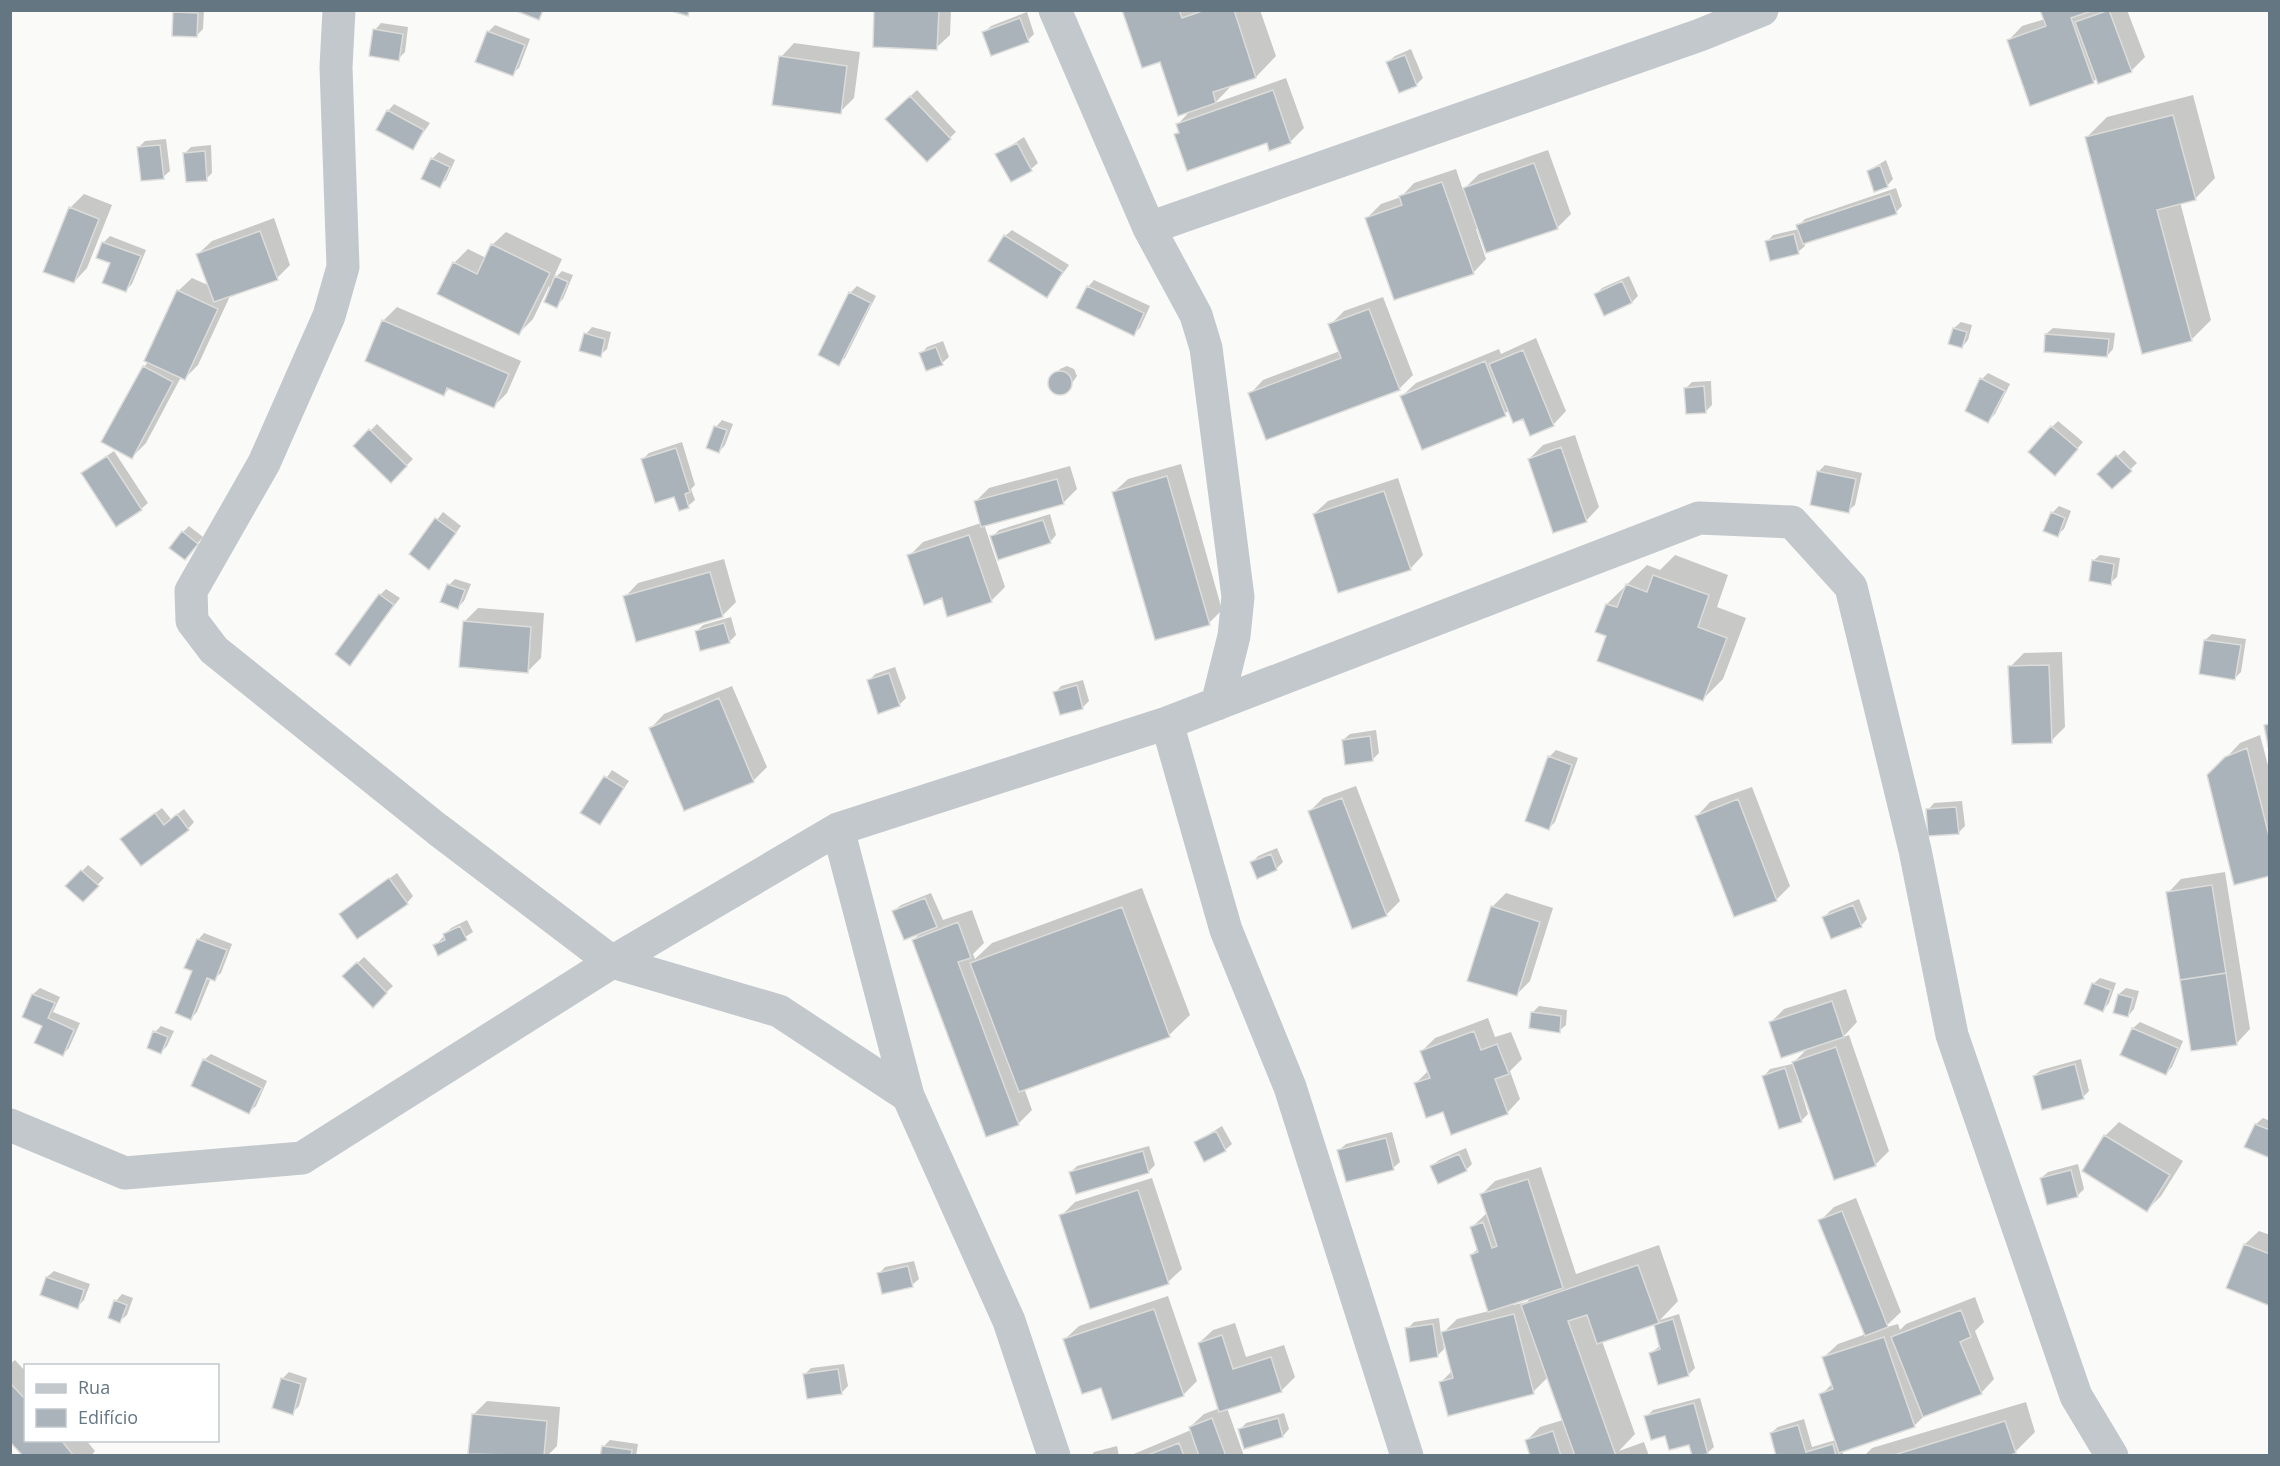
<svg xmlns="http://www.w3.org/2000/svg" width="2280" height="1466" viewBox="0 0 2280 1466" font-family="'Open Sans',sans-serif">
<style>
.shadow{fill:#0003;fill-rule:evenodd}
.building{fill:#aab3b9;stroke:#dcdcda;stroke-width:1.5}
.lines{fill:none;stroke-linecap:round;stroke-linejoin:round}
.minor{stroke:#c3c8cc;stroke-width:33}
</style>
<rect width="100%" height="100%" fill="#fafaf8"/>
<path class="shadow" d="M177 10H204L203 29 196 36 174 13Z
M876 10H951L950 35 936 48Z
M1124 10H1260L1276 56 1256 77 1233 84 1215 103 1286 78 1304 128 1290 142 1176 134 1179 131 1177 125 1191 110 1161 60Z
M2042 10H2127L2145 57 2131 71 2097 78 2093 82 2009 40 2022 26 2045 19Z
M1027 12 1034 34 1028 40 984 33 991 26Z
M381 23 408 27 405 52 398 59 375 30Z
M495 25 530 39 519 68 512 74 488 32Z
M794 43 860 52 854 98 840 112 781 57Z
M1411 49 1423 78 1416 85 1388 62 1395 56Z
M917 90 956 132 927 160 887 119Z
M2193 95 2215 178 2195 199 2180 202 2211 320 2191 340 2087 137 2107 117Z
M394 104 430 123 413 148 388 111Z
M1024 137 1038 163 1031 169 997 155Z
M166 139 170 171 163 177 138 148 145 141Z
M211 145 212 173 206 179 185 153 191 147Z
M1548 150 1571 214 1557 228 1476 229 1486 259 1473 273 1367 218 1381 204 1401 197 1414 183 1456 169 1463 190 1479 174Z
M439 152 455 160 446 180 439 186 432 159Z
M1886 160 1893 179 1887 186 1868 171Z
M1896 188 1902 206 1896 212 1804 242 1805 246 1798 252 1767 242 1773 235 1799 229 1798 226 1805 219Z
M84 194 112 205 87 268 74 282 70 208Z
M274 218 290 265 277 278 231 294 198 365 184 379 181 377 146 443 132 457 144 367 148 362 178 291 192 278 210 286 198 254 212 241Z
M1012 230 1069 265 1047 296 1005 236Z
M506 232 562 259 552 281 562 271 573 275 563 299 556 306 549 286 533 319 519 333 454 263 468 249 486 258 492 245Z
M110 236 146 250 132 284 126 290 112 262 98 257 104 242Z
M1629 276 1638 296 1632 302 1596 294 1602 288Z
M1094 280 1150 306 1140 328 1133 334 1088 287Z
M857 286 876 296 845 358 838 364 850 293Z
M1383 297 1413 375 1399 389 1250 394 1263 380 1340 351 1330 325 1344 311Z
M397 307 521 361 507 393 493 407 450 388 444 394 367 361 384 320Z
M1961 322 1972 325 1968 340 1962 347 1954 328Z
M592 327 611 332 607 349 600 355 586 334Z
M2053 328 2115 333 2113 349 2107 356 2046 334Z
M1536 338 1566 411 1553 425 1509 411 1423 448 1402 396 1416 383 1499 349 1501 354Z
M943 341 949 357 942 363 921 354 927 347Z
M1067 366 1074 369 1077 376 1067 390 1060 393 1053 390 1050 383 1060 369Z
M1988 373 2010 384 1995 414 1988 421 1982 379Z
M1711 381 1712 405 1706 411 1686 388 1692 382Z
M722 420 733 424 725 445 719 452 716 427Z
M2058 421 2083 442 2061 467 2052 427Z
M377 424 413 459 391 481 355 446Z
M1575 435 1599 507 1586 521 1529 459 1543 445Z
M682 442 695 485 691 489 695 500 688 506 643 459 649 453Z
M2124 450 2137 463 2112 487 2099 474Z
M114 451 148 503 141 509 82 473Z
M1181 464 1222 610 1209 623 1114 492 1128 479Z
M1825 465 1862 473 1855 505 1848 511 1818 472Z
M1070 466 1077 489 1063 503 984 524 1005 587 991 601 943 596 909 556 923 542 981 523 975 502 989 488Z
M1398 478 1423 555 1410 569 1314 514 1328 501Z
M2059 506 2071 511 2064 529 2057 535 2052 513Z
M443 512 461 526 435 561 411 554Z
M1050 514 1056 535 1050 542 992 537 999 530Z
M189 526 203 537 191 551 183 532Z
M1675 555 1728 575 1717 607 1746 618 1723 679 1703 699 1608 635 1607 604 1647 565 1660 570Z
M2100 555 2120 558 2117 577 2110 583 2093 561Z
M724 559 736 602 722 616 625 597 638 583Z
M455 579 471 584 464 601 458 607 449 585Z
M386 589 400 598 350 664 380 595Z
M478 608 544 613 541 658 527 672 464 622Z
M731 617 736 635 729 642 696 632 703 625Z
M2212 634 2246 639 2241 672 2235 678 2205 640Z
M2062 652 2065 727 2051 741 2010 667 2024 653Z
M895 667 906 698 899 705 869 681 875 674Z
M1083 680 1089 701 1083 707 1055 693 1061 686Z
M732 686 767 767 753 781 651 728 664 714Z
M1376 730 1379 753 1372 760 1343 740 1350 734Z
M2260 735 2270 773V875L2209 776 2240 743Z
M1556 750 1578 758 1555 822 1549 828V757Z
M612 770 629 781 600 823 582 813Z
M1356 786 1400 901 1386 915 1310 811 1323 798Z
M1752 787 1790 886 1776 900 1697 816 1710 802Z
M1962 801 1965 826 1958 833 1928 810 1934 803Z
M162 808 171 819 184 809 194 822 188 829 129 833Z
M1277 848 1283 862 1276 869 1252 863 1258 856Z
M88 865 104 878 83 900 68 886Z
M2225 872 2250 1029 2237 1043 2168 893 2181 879Z
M397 873 413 896 407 903 341 914Z
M1142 888 1190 1015 1169 1035 1024 1088 1032 1110 1018 1124 913 940 923 931 894 911 901 905 931 893 943 920 972 910 984 943 973 954 975 959 992 943Z
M1506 893 1553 908 1530 981 1516 995 1492 907Z
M1859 899 1867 919 1861 926 1824 917 1830 911Z
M467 920 473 932 439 954 435 946 451 928Z
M204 933 232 944 221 973 214 979 211 978 197 1012 191 1018 198 940Z
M364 957 393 986 373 1005 344 976Z
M2100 978 2116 983 2109 1003 2103 1010 2093 984Z
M40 988 60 997 53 1012 80 1023 69 1048 62 1055 44 1025 24 1016 33 994Z
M2126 988 2139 991 2134 1009 2128 1016 2119 994Z
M1846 989 1857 1022 1843 1037 1849 1035 1889 1151 1875 1165 1800 1080 1798 1081 1808 1114 1802 1120 1780 1127 1764 1076 1770 1069 1792 1064 1809 1047 1771 1022 1784 1009Z
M1539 1006 1567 1010 1566 1025 1559 1031 1532 1013Z
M1488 1018 1495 1037 1511 1032 1522 1059 1510 1071 1520 1099 1507 1113 1444 1110 1415 1084 1429 1070 1422 1051 1435 1038Z
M2140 1022 2183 1041 2172 1067 2166 1074 2122 1054 2133 1028Z
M161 1026 174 1031 167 1046 161 1052 155 1032Z
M211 1054 267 1081 256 1106 249 1112 204 1060Z
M2081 1059 2089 1091 2083 1097 2034 1076 2041 1070Z
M2263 1118 2270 1121V1156L2246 1146 2256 1124Z
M2119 1122 2183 1161 2161 1196 2147 1210 2084 1171 2105 1136Z
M1222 1126 1232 1144 1225 1150 1196 1142Z
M1392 1132 1400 1162 1393 1168 1339 1150 1346 1144Z
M1149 1146 1155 1165 1148 1172H1071L1077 1166Z
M1466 1148 1472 1164 1466 1170 1432 1166 1439 1160Z
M2078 1164 2084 1189 2078 1195 2048 1203 2041 1178 2048 1172Z
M1541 1167 1576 1274 1659 1245 1678 1301 1660 1320 1679 1314 1695 1368 1689 1374 1659 1383 1651 1353 1661 1345 1655 1326 1661 1321 1602 1341 1635 1434 1619 1451 1644 1442 1649 1456H1531L1526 1441 1540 1427 1563 1420 1548 1377 1533 1392 1440 1383 1453 1370 1444 1336H1442L1444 1349 1437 1356 1407 1329 1414 1322 1439 1318 1441 1335 1457 1319 1489 1311 1471 1255 1479 1248 1472 1227 1487 1213 1482 1194 1495 1181ZM1532 1296 1527 1302 1513 1305V1303Z
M1152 1178 1182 1269 1168 1282 1061 1216 1075 1202Z
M1856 1198 1901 1312 1884 1328 1898 1324 1900 1330 1906 1324 1975 1297 1984 1322 1975 1331 1994 1379 1981 1393 1925 1415 1914 1426 1843 1450V1456H1778L1771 1433 1778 1427 1804 1419 1812 1447 1836 1440 1821 1395 1833 1383 1824 1357 1838 1344 1866 1334 1820 1221 1834 1207Z
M2259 1231 2270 1235V1304L2228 1287 2245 1244Z
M914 1261 919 1279 912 1285 879 1274 885 1267Z
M54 1271 90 1284 84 1300 77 1307 42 1294 47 1277Z
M122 1294 133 1298 127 1315 120 1321 116 1301Z
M1168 1296 1197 1381 1183 1395 1102 1386 1065 1339 1079 1326Z
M1235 1323 1246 1357 1284 1345 1295 1377 1281 1391 1227 1408 1244 1456H1129L1191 1430 1190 1427 1204 1414 1220 1408 1199 1343 1213 1330Z
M15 1360 26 1372V1440H86L95 1451 91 1456H25L10 1439V1364Z
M844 1364 848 1386 841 1393 805 1374 811 1368Z
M289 1372 307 1378 299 1406 292 1413 282 1379Z
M1700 1398 1714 1447 1707 1453 1693 1456 1690 1443 1666 1434 1646 1417 1653 1410Z
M487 1401 560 1407 557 1446 547 1456 470 1452 473 1415Z
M2026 1402 2035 1432 2015 1452 2002 1456H1864L1872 1448Z
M1284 1413 1289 1429 1283 1436 1240 1430 1246 1423Z
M610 1440 638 1444 636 1456H602L603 1447Z
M1117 1446 1119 1456H1091L1094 1452Z"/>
<path class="building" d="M514 10H543L539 20Z
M668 10H689L688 16Z
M874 10H939L937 50 873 47Z
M1122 10H1179L1182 18 1205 10H1234L1256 78 1213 92 1216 103 1178 116 1160 62 1142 68Z
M2040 10H2094L2071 18 2094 83 2030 106 2007 40 2046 26Z
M2109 10 2132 72 2098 84 2075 22Z
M173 12 198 13 197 37 172 36Z
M1020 18 1029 42 991 56 982 32Z
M373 29 403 34 399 61 369 56Z
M487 31 525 45 513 76 475 62Z
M1405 55 1417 86 1399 93 1386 62Z
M779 56 847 66 841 114 772 105Z
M1273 90 1291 143 1269 151 1267 143 1187 171 1174 134 1179 133 1176 124Z
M910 96 951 139 927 162 885 119Z
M387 110 424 130 413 150 376 130Z
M2173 115 2196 200 2157 210 2192 341 2142 354 2085 137Z
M1017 143 1032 171 1011 182 995 154Z
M160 145 164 179 141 181 137 147Z
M205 151 207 181 186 182 183 153Z
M431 158 450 167 440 188 421 179Z
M1534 163 1558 229 1486 253 1463 188Z
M1880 165 1888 187 1874 192 1867 171Z
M1442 182 1474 274 1394 300 1365 218 1402 205 1399 196Z
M1890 194 1897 214 1803 244 1796 225Z
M69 207 99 219 74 283 43 272Z
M260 231 278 280 214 302 196 254Z
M1794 234 1799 254 1770 261 1765 241Z
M1004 235 1063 272 1047 298 988 261Z
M102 242 141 256 126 292 102 283 110 263 96 258Z
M491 244 550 273 519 335 437 294 453 262 477 274Z
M555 276 568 282 557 308 544 302Z
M1622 281 1632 303 1604 316 1594 294Z
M1087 286 1144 313 1134 336 1076 308Z
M177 290 218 309 185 380 144 361Z
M849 292 871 303 839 366 818 355Z
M1369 309 1400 390 1266 440 1248 393 1341 358 1328 324Z
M382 320 509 374 494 408 447 388 444 396 365 361Z
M1953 328 1967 332 1962 348 1948 344Z
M584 333 605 339 601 357 579 351Z
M2045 334 2109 339 2107 357 2044 352Z
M936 347 943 365 926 371 919 353Z
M1523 350 1554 426 1530 436 1523 419 1513 423 1489 364Z
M1485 361 1506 416 1422 450 1400 396Z
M143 366 173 382 132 459 101 442Z
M1048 383a12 12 0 1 1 24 0a12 12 0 1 1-24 0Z
M1980 378 2005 391 1988 423 1965 411Z
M1704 386 1706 413 1686 414 1684 388Z
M714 426 727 430 719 453 706 448Z
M2051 426 2078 449 2055 476 2028 452Z
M369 429 407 466 391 483 353 446Z
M1561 447 1587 522 1553 533 1528 459Z
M676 448 690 492 685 494 689 508 679 511 674 497 655 503 641 459Z
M2116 455 2132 471 2112 489 2097 474Z
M107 456 142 510 116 527 81 473Z
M1817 471 1856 479 1849 513 1810 505Z
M1167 476 1210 625 1155 640 1112 492Z
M1057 479 1064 504 981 527 974 501Z
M1384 491 1411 570 1338 593 1313 514Z
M2051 512 2065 518 2058 537 2043 531Z
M435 518 456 533 429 570 409 554Z
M1043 520 1051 543 998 560 990 536Z
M182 531 198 544 185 560 169 548Z
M969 535 992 602 947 617 942 598 924 605 907 555Z
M2092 560 2114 564 2111 585 2089 581Z
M710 572 723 617 636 642 623 596Z
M1653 575 1709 595 1698 627 1727 638 1703 701 1597 661 1606 636 1595 632 1606 604 1617 607 1626 584 1647 592Z
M447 584 465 590 458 609 440 602Z
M379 594 394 605 350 666 335 654Z
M463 621 531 627 528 673 459 667Z
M724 623 730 643 700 651 695 631Z
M2204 640 2241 645 2235 680 2199 674Z
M2049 665 2052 743 2012 744 2008 666Z
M889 673 900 706 878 714 867 680Z
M1077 685 1083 709 1060 715 1053 692Z
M719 698 754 782 684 811 649 728Z
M2270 724V756L2264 725Z
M1370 736 1373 761 1345 765 1342 740Z
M2247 748 2270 840V876L2234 885 2207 775 2225 757Z
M1548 756 1572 765 1549 830 1525 821Z
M604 776 624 788 600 825 580 813Z
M1342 798 1387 916 1352 929 1308 811Z
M1738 799 1777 901 1734 917 1695 816Z
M1956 807 1959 834 1928 836 1926 809Z
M155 813 164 825 177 814 189 830 141 866 120 839Z
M1271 854 1277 870 1257 879 1250 862Z
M81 870 99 886 83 902 65 886Z
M389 878 408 904 357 939 339 914Z
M2212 885 2226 973 2180 980 2166 892Z
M925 898 937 927 904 940 892 911Z
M1853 905 1862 927 1831 939 1822 917Z
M1491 906 1540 922 1517 996 1467 981Z
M1122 907 1170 1037 1019 1092 970 963Z
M958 922 971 958 958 962 1019 1125 986 1137 912 940Z
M460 926 467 940 438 956 433 945 445 940 443 934Z
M197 939 227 950 215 981 207 978 191 1020 175 1013 192 971 184 968Z
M357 962 387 993 373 1008 342 976Z
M2226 973 2237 1045 2191 1051 2180 980Z
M2092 983 2111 990 2103 1012 2084 1004Z
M32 994 55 1003 48 1018 74 1030 63 1056 34 1043 42 1026 22 1017Z
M2118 994 2133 998 2128 1017 2113 1013Z
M1832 1001 1844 1037 1781 1058 1769 1022Z
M1531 1012 1561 1016 1560 1033 1529 1028Z
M2132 1028 2178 1048 2166 1075 2120 1055Z
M153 1031 168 1037 161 1054 147 1048Z
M1474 1031 1481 1050 1497 1044 1509 1074 1495 1079 1508 1114 1451 1135 1443 1112 1426 1118 1414 1083 1430 1078 1420 1051Z
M1836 1047 1876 1166 1834 1180 1792 1062Z
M203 1059 262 1088 249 1114 191 1086Z
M2075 1064 2084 1099 2042 1110 2033 1076Z
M1785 1068 1802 1122 1779 1129 1762 1076Z
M2255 1124 2270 1130V1158L2244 1147Z
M1216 1131 1226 1151 1204 1162 1194 1142Z
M2104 1135 2170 1175 2147 1212 2082 1171Z
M1386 1138 1394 1170 1346 1182 1337 1150Z
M1143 1151 1149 1173 1076 1194 1069 1172Z
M1459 1154 1467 1171 1438 1184 1430 1166Z
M2071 1170 2078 1197 2047 1205 2040 1178Z
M1528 1179 1563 1288 1488 1312 1470 1255 1478 1252 1470 1227 1483 1222 1492 1248 1497 1246 1480 1194Z
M1138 1190 1169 1284 1090 1309 1059 1215Z
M1842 1211 1888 1327 1865 1336 1818 1220Z
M2244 1244 2270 1254V1306L2226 1288Z
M1638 1265 1659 1323 1597 1344 1587 1315 1568 1321 1616 1456H1575L1521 1305Z
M908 1266 913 1287 882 1294 877 1273Z
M46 1277 84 1290 78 1309 40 1295Z
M114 1300 127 1305 120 1323 108 1318Z
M1154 1309 1184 1396 1112 1420 1101 1388 1082 1394 1063 1339Z
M1961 1310 1971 1337 1960 1342 1982 1394 1923 1417 1891 1337Z
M1514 1314 1534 1394 1448 1416 1439 1382 1453 1378 1441 1332Z
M1673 1319 1689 1376 1658 1385 1649 1353 1660 1349 1654 1325Z
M1433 1324 1438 1357 1410 1362 1405 1328Z
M1222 1335 1233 1369 1271 1357 1282 1392 1219 1412 1198 1343Z
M1884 1337 1915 1427 1839 1453 1819 1394 1833 1389 1822 1357Z
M838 1369 842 1394 807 1399 803 1374Z
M281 1378 301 1384 293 1415 272 1408Z
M10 1383 26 1400V1440H61L74 1456H23L10 1442Z
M1694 1403 1708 1454 1692 1456 1689 1445 1669 1450 1665 1436 1651 1440 1644 1416Z
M472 1414 547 1421 544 1456 468 1454Z
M1212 1418 1226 1456H1199L1189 1427Z
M1278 1418 1283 1437 1244 1449 1238 1429Z
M2005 1421 2016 1453 2008 1456H1891Z
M1798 1425 1806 1452 1833 1444 1836 1456H1776L1770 1433Z
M1553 1431 1561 1456H1530L1525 1440Z
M1179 1443 1184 1456H1145Z
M602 1446 632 1450 631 1456H600Z"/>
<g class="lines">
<path class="minor" d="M339 10 336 67 343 267 329 316 264 463 191 591 192 621 214 650 437 829 612 962 779 1011 908 1096
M1055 10 1149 228 1196 315 1206 348 1238 597 1234 636 1217 704
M1149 228 1700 35 1762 10
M1167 723 1226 930 1290 1087 1407 1456
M838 829 908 1096 1009 1321 1054 1456
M10 1125 125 1173 302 1158 612 962 838 829 1167 723 1699 518 1792 522 1851 587 1915 850 1952 1035 2076 1396 2112 1456"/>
</g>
<rect width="2280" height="1466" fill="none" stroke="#657683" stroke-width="24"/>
<rect x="24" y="1364" width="195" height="78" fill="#ffffff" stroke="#c1c8cd" stroke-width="1.5"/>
<rect x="36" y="1384" width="30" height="9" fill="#c3c8cc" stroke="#c1c8cd" stroke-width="1.5"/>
<text x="78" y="1394" font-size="18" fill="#657683">Rua</text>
<rect x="36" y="1409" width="30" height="18" fill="#aab3b9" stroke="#c1c8cd" stroke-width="1.5"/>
<text x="78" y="1424" font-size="18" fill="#657683">Edifício</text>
</svg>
